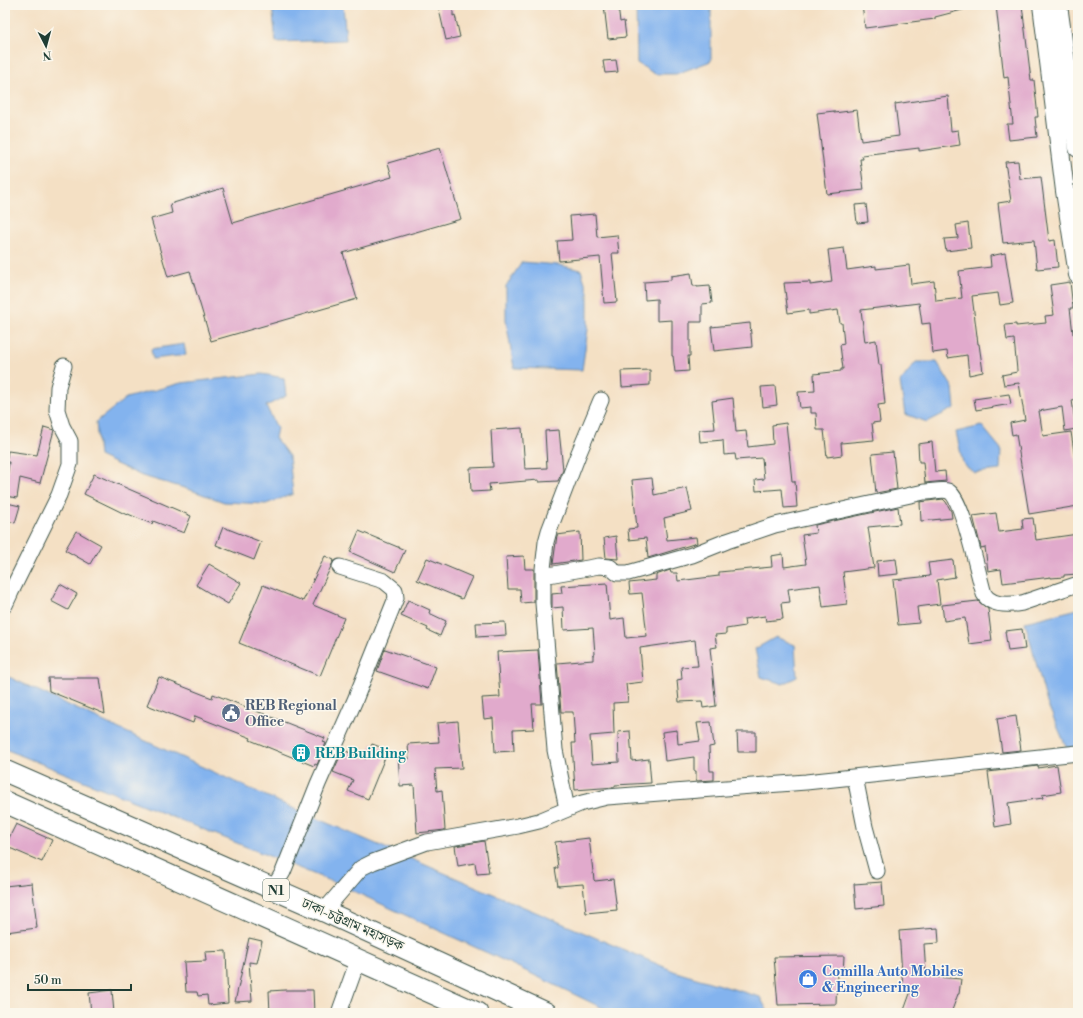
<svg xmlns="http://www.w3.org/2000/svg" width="1083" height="1018" viewBox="0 0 1083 1018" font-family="'Libre Bodoni','Noto Serif Bengali',serif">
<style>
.water{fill:#83b3ee;stroke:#517891}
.building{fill:#e1aacc}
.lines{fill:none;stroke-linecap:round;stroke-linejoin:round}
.minor-casing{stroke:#3f554a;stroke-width:17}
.major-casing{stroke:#3f554a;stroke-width:20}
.highway-casing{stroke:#3f554a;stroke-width:23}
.minor{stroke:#fff;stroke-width:15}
.major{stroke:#fff;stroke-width:18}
.highway{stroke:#fff;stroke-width:21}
.labels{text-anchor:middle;stroke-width:3;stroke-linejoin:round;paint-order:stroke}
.shield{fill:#fbf7ec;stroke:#61756b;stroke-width:1}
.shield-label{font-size:13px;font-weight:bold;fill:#1f3d34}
.service-label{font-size:14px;font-weight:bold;fill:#4e5e75;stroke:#fbf7ec;text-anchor:start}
.culture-label{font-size:14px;font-weight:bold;fill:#0d838f;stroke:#fbf7ec;text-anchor:start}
.street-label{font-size:14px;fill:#1f3d34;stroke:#fbf7ec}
.shop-label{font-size:14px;font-weight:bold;fill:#366cbe;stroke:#fbf7ec;text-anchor:start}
</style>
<rect width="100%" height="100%" fill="#fbf7ec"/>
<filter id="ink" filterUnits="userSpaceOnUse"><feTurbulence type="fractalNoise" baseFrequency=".025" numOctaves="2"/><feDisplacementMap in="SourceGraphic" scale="8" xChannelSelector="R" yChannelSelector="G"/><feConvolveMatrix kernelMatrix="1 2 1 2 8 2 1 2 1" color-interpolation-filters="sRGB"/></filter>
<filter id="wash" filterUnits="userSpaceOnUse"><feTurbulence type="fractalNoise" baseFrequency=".012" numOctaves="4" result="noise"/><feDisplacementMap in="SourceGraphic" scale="16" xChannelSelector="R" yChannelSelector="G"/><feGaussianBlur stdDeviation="0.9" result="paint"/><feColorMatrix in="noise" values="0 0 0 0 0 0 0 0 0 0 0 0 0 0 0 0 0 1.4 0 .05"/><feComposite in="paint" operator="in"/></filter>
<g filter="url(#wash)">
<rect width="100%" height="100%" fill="#f4e0c4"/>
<path class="water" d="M272 5H343L346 40 276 42Z
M636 5H711V61L676 74H655L637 63Z
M522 262 559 265 581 270 588 292V329L582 370 514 368 506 320V286Z
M184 344 186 355 153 359 151 349Z
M916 362H937L953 388 955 408 927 422 905 414 900 382Z
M262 374 284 378 286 396 266 406 277 428 275 438 289 456 293 494 266 504 224 502 188 489 142 476 99 456 96 422 126 398 181 383Z
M982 426 1001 449 1000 470 974 473 963 463 956 432Z
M1078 609V752L1069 753 1047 703 1025 622Z
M776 637 795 645 797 677 783 684 761 677 755 649Z
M9 677 115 727 299 811 676 972 760 997 767 1010 766 1013H613L507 962 338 884 5 749V700Z"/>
<g id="blocks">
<path class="building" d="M438 5H453V16L455 15 460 37 446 40Z
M604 5H618L620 22 624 21 626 37 608 39Z
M862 5H965L966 9 935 17V19L865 28Z
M996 5H1022L1031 80H1034L1038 117H1035L1037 137 1009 140 1007 124H1013L1008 77 1004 78Z
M616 60 618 72 605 73 603 61Z
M948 96 951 131 958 130 960 145 919 151V148L862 155 863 159H860L864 190 827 194 817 113 834 111V113L857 110 861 141 899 136 895 104Z
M440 148 461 219 343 253 357 299 211 341 190 271 168 277 151 219 172 213 170 204 223 188 233 223 392 177 388 163Z
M1018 161 1020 179 1041 177 1049 241 1055 240 1058 267 1037 269 1034 240 1003 243 998 203 1011 201 1005 162Z
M866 204 868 222 857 223 855 205Z
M595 214 597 237 617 235 619 253H612L617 302 604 303 600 257 559 261 557 241 572 240 570 216Z
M968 223 971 248 946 251 944 239 958 238 956 225Z
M844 248 847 270 876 266V269L909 265 911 284 934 281 936 301 962 298 959 271 991 267 990 256 1005 253 1013 303 1000 305 998 293 972 296 978 344H979L983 372 969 375 967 355 948 358 947 351 933 353 930 323 922 324 919 303 861 310 865 342 876 340 879 365H881L885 404 878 405 880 422 872 423 874 440 841 443 842 455 827 457 824 430H817L816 413H811V407L800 408 798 392 815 391 814 374 841 371V369H843L840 345 844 344 842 323H840L838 310 809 314V310L788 313 784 283 810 282V285L832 282 828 250Z
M691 273 693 286H697V287L710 286 712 303 702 304V322H690V356H688L689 371 675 372 673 356H672V320L657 321V299L645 300 644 282 671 280V276Z
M1070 282 1073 308H1070L1073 334 1077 333 1078 341V399L1072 400 1076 429 1065 431 1062 407 1039 411 1043 436 1071 432 1078 478V506L1029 514 1016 434 1012 435 1010 423 1025 420 1019 383 1004 385 1002 375 1017 372V370L1014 339 1007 340 1005 325 1016 324V326L1046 323 1045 316 1054 315 1050 285Z
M750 323 752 347 714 351 711 327Z
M650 370V385L622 387 621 371Z
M775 386 777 405 763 407 761 387Z
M1009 394 1011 404 976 410 974 399Z
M733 398 736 432 746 431 748 447 773 444 772 425 786 423 792 481H795L797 507 784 508 782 489 756 491 755 480 764 479 762 458 736 460 735 454 724 455 723 440 700 442 699 430 715 429 712 401Z
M44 427 54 430 40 483 20 478 17 498 5 496 9 462H6L8 451 37 455Z
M522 428 525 469 547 468 545 431 559 430 563 470 558 481 539 482V480L489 484 490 491 471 492 470 468 493 467 491 430Z
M932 442 935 472 945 471 946 481 925 483 923 462H919L918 444Z
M893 452 897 489 876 493 872 454Z
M94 474 191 516 184 533 153 521 152 524 128 514 127 515 84 494Z
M652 478 654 495 687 488 692 511 664 518 667 540 696 537 697 543 648 558 646 538 629 540 628 529 637 528 632 480Z
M943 499 946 502 951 511 952 518 921 521 920 502Z
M7 503 20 506 15 523 5 520V511Z
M898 507 900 524 868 527 874 568 843 572 847 604 823 607 820 585 788 589 790 602 781 603 783 619 766 621 765 616 744 619 745 626 726 629V634L715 635 717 647 710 648 716 706 703 708 702 701 679 702 677 680 682 679 681 667 698 666 695 640 640 648 643 682 626 684 628 702 613 703 614 734 590 736 592 764 619 762 618 732 630 731 632 761 649 759 651 783 615 785V787L575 790 572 743H575L573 712H561L557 663 593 660V655L595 654 593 628 564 630 563 607 552 608V594L562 593 561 586 607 583 610 620 624 618 626 638 647 636 642 593 630 594 629 583 656 580V575L670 570 671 573H677L678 581 719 576V572L772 567 771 556 783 554 784 567 806 564 802 535 816 533 815 525Z
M996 513 999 532 1023 529 1022 519 1033 518 1036 540 1078 534V574L1064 575V577L1051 578V577L1003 583 1001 569 988 571 985 547 981 548 973 516Z
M223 527 261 542 254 560 216 545Z
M76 531 101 545 90 564 65 550Z
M359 531 405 550 395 572 350 552Z
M580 532 581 560 553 564 557 535Z
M616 536 618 559 606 558 604 538Z
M325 556 334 560 313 605 344 618 320 676 239 643 263 585 303 601Z
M524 556 525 569H534V602L521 603 520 589H508L506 557Z
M427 558 472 577 462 599 417 580Z
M896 559 898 574 878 576 877 561Z
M953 560 955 577 937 580 940 604 917 607 919 623 898 625 893 580 930 576 928 563Z
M209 564 241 583 228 604 196 585Z
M60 584 77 594 68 610 51 601Z
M408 600 430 610 429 613 446 621 440 636 427 630 428 628 401 616Z
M978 601 988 609 992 641 969 644 965 618 944 621 942 605Z
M505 622 506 635 477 637 476 623Z
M1022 629 1025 649 1008 651 1005 631Z
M385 649 436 667 428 689 377 671Z
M538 650 542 704H532L534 729 513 730 514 751 495 752 493 718 484 719 482 698 500 697 497 652Z
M159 677 212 698 213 694 325 738 323 742 326 743 317 765 315 764 314 766 250 740 251 738 195 716 193 723 147 705Z
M48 678H100L105 714 49 691Z
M1016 716 1021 750 1002 752 997 719Z
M458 721 462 768 435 769 437 791 442 790 445 830 417 833 414 785 400 786 398 754 409 759 408 744 439 742 437 723Z
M711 722 714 746 709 747 710 771H714V780L696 781V771H694V757L665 761 662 732 677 730 678 744 700 741 697 723Z
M737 732H756V752H738Z
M372 744 388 750 368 799 348 791 353 780 333 772 343 750 366 759Z
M1057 765 1061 792 1042 795 1043 798 1008 803 1011 824 995 827 988 772 1038 766V768Z
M16 824 52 840 42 862 5 846Z
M589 838 594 880 595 881 613 879 617 910 586 913 583 884 558 886 555 868H558L555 842Z
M484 841 489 873 477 874 475 863 458 866 455 846Z
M882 882 884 906 856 909 854 884Z
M32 883 37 928 6 932 5 886Z
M938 928 939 943 924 944 926 976 961 979 959 994H958L951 1013H903L912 988H903L899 931Z
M249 938 262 941 257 963 249 962 252 1001 235 1002Z
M226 951 228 1003 208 1005 207 995 198 996 197 992H186L184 962 206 961 205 952Z
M844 956 843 974H837L836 1004 778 1005 774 957Z
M112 990 114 1013H91L89 993Z
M285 990H313L314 1013H270L269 991Z"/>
</g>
</g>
<g filter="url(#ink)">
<use href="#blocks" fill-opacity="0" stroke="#3f554a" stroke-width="1"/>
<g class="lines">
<defs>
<path id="minor" d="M543 576 599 566 610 567 617 573H628L692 555 727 541 775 525 924 492C931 492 942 489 948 491 962 496 979 578 984 594 991 606 1010 605 1022 603L1078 584
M5 605 11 592 59 495 70 464V441L62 426 57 410 58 387 64 366
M855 777 865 827 877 871
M567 809 555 750 543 603V569L546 542 549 531 578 455 601 400
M273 889 283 872 318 784 355 700 396 598 395 590 384 581 340 567
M324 911 361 868 373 862 427 842 518 826 539 821 582 803 607 797 806 782 1078 753
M339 1013 358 960"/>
<path id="major" d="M1042 5 1065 191 1078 275
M1058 5 1078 148"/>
<path id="highway" d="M5 771 324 911 546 1013
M5 802 477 1013"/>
</defs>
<use href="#minor" class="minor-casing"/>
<use href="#major" class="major-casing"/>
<use href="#highway" class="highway-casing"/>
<use href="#minor" class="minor"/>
<use href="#major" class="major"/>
<use href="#highway" class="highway"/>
</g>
</g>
<defs>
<symbol id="civic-disc" viewBox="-11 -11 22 22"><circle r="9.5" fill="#5c6f8a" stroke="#fbf7ec"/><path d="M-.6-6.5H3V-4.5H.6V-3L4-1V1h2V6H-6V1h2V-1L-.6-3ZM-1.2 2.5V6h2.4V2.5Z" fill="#fff"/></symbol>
<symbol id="building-disc" viewBox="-11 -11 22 22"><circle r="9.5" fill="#0f9aa8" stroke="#fbf7ec"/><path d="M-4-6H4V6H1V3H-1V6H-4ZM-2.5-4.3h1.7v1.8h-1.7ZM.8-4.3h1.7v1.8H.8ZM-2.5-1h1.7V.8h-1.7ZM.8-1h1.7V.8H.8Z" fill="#fff"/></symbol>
<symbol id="shop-disc" viewBox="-11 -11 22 22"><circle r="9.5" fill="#3f7fe0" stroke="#fbf7ec"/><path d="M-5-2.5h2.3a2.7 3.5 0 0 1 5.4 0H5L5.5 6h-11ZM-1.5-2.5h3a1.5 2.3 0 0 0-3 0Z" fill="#fff"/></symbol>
</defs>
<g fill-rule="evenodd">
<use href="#civic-disc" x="220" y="702" width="22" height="22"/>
<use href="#building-disc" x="290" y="742" width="22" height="22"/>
<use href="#shop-disc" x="797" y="968" width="22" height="22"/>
</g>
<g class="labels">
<rect class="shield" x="263" y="879" width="26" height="22" rx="3"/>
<g class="shield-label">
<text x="276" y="895">N1</text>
</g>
<g class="service-label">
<text x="245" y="710">REB Regional<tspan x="245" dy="16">Office</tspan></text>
</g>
<g class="culture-label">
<text x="315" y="758">REB Building</text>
</g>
<g class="street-label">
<text transform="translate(353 924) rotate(24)" y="5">ঢাকা-চট্টগ্রাম মহাসড়ক</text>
</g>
<g class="shop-label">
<text x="822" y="976">Comilla Auto Mobiles<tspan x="822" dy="16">&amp; Engineering</tspan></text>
</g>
</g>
<rect width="1083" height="1018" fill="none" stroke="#fbf7ec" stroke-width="20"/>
<g transform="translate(46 46) rotate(174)" stroke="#fbf7ec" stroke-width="3" paint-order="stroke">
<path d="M0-3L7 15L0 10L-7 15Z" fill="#1f3d34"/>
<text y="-6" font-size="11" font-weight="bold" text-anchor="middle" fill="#1f3d34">N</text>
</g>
<path d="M28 984v6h103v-6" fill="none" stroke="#1f3d34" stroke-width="2"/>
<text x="34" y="984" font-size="12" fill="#1f3d34" stroke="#fbf7ec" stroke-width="3" paint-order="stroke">50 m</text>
</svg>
